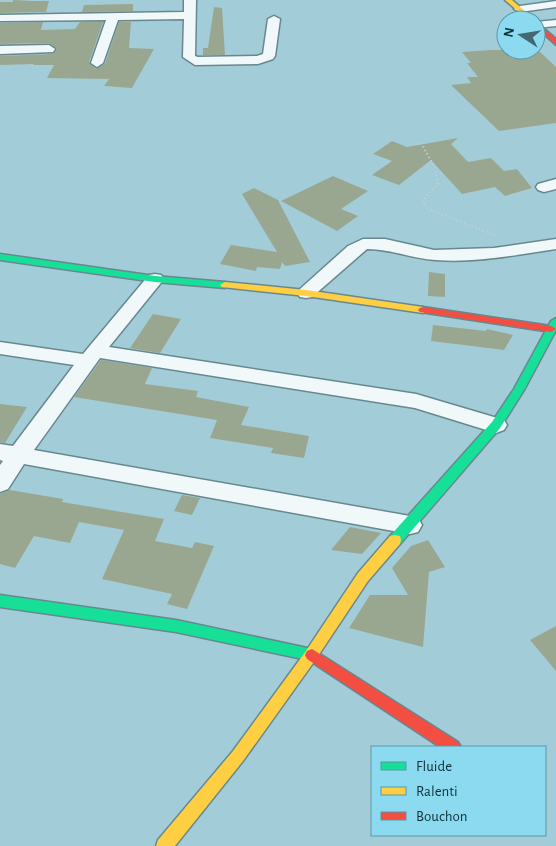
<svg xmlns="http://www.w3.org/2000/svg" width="556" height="846" viewBox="0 0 556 846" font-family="'Alegreya Sans',sans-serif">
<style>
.building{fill:#99a790}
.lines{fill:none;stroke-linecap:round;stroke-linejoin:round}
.street-casing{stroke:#68888f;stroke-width:3}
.fast-casing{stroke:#68888f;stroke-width:3}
.slow-casing{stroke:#68888f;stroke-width:3}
.jam-casing{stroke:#68888f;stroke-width:3}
.path{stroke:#c3d0d5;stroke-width:2.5;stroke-dasharray:1 3;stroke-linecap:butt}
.street{fill:#f1f8f9;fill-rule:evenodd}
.fast{fill:#16e098;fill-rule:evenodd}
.slow{fill:#ffcf43;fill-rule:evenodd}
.jam{fill:#f24e42;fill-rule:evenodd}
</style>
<rect width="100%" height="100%" fill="#a2cdd8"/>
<path class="building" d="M13 0 33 1H49L46 12 0 13V2H13Z
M133 4V11L82 12 84 5Z
M214 7 222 8 225 55H203V48H208Z
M43 22 41 30 75 29 80 22H103L89 62 96 69 105 64 119 22H131L129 48 154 49 132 88 104 86 109 79 47 78 54 65H33L34 64 0 65V56L53 54 57 49 49 43 0 44V23Z
M491 50H538L556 67V123L499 131 451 85 471 83 467 77H478L467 63H471L462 52Z
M458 138 451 144 468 162 491 158 504 171 517 169 532 188 505 196 495 187 462 194 431 160 399 185 372 175 392 161 373 154 392 141 407 147Z
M333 176 368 191 341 209 358 216 337 231 281 201Z
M254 188 278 200 310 262 285 266 282 262 280 269 257 267 256 271 220 264 231 245 277 252 242 194Z
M429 272 445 274V297L428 296Z
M153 314 181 319 160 353 130 348Z
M433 325 486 331 487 329 513 335 504 350 431 341Z
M101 360 152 368 145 384 198 391 196 397 249 407 241 425 309 436 304 458 271 453 273 448 210 438 217 420 74 397Z
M0 404 27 407 5 443 0 442Z
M10 490 63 499 62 502 164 519 155 541 192 548 195 542 214 546 187 609 167 604 172 594 102 579 124 530 79 522 70 543 34 536 15 568 0 564V494Z
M182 495 200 498 192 515 174 511Z
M350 527 381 533 362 554 331 550Z
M428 540 445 567 429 572 423 647 349 628 370 595H408L392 568 411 546Z
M556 626V671L530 640Z"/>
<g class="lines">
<defs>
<path id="street" d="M184 0H196L195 56 198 57 257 56 263 54 268 19 274 16 280 19 275 56 273 59 258 64 195 65 183 57 184 19 118 20 103 63 97 67 91 63 106 20 0 21V15L184 12Z
M556 1V7L520 12 514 9 520 6Z
M556 20V26L536 28V22Z
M49 45 55 49 53 52 0 54V46Z
M556 179V189L544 192 538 190 536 187 538 184Z
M363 239H385L434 250 494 248 556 239V249C516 255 476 263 436 260 412 259 392 249 367 249L312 297 306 298 300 297 297 293 300 289 348 246Z
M155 274 161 275 164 279 109 347 416 394 504 420 507 425 504 430 496 433 415 408 100 358 34 450 410 516 418 518 422 525 418 532 410 534 24 464 8 489 0 492V465L3 461 0 460V444L13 446 74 365 0 354V342L83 354 149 275Z"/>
<path id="fast" d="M0 254 155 276 225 282 230 285 225 288 155 282 0 260Z
M556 318V330L524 390 500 428 400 544 395 545 390 544 389 540 390 536 492 422 514 389 551 321Z
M0 595 176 620 312 649 317 651 319 655 317 659 312 661 176 632 0 607Z"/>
<path id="slow" d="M505 0H512L535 20H528Z
M225 282 306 290 423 307 428 310 423 313 306 296 222 287 220 285Z
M395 535 400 536 401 540 400 544 368 581 316 659 243 761 175 846H156L158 840 233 751 306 651 358 573 390 536Z"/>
<path id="jam" d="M536 22 556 39V45L536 27Z
M423 307 551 326 556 329 551 332 420 312 418 310 420 308Z
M312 649 458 742 461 747H440L307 659 305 655 307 651Z"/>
</defs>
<use href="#street" class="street-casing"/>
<use href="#fast" class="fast-casing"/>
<use href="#slow" class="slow-casing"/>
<use href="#jam" class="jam-casing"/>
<path class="path" d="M421 143 435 168 438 184 427 195 423 203 428 209 497 236"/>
<use href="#street" class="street"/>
<use href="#fast" class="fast"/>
<use href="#slow" class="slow"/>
<use href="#jam" class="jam"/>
</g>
<rect x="371" y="746" width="175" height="90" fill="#8bdaef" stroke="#5a97a7"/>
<rect x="381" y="762" width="25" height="8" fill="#16e098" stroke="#5a97a7"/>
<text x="416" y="771" font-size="15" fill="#10323a">Fluide</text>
<rect x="381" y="787" width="25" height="8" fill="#ffcf43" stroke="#5a97a7"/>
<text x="416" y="796" font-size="15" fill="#10323a">Ralenti</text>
<rect x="381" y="812" width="25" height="8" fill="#f24e42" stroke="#5a97a7"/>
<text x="416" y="821" font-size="15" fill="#10323a">Bouchon</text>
<g transform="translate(521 35) rotate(282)"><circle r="24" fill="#8bdaef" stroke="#5a97a7"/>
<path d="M0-4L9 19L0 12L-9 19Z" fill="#436871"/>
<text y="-8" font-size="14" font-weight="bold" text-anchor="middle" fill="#10323a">N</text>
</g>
</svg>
